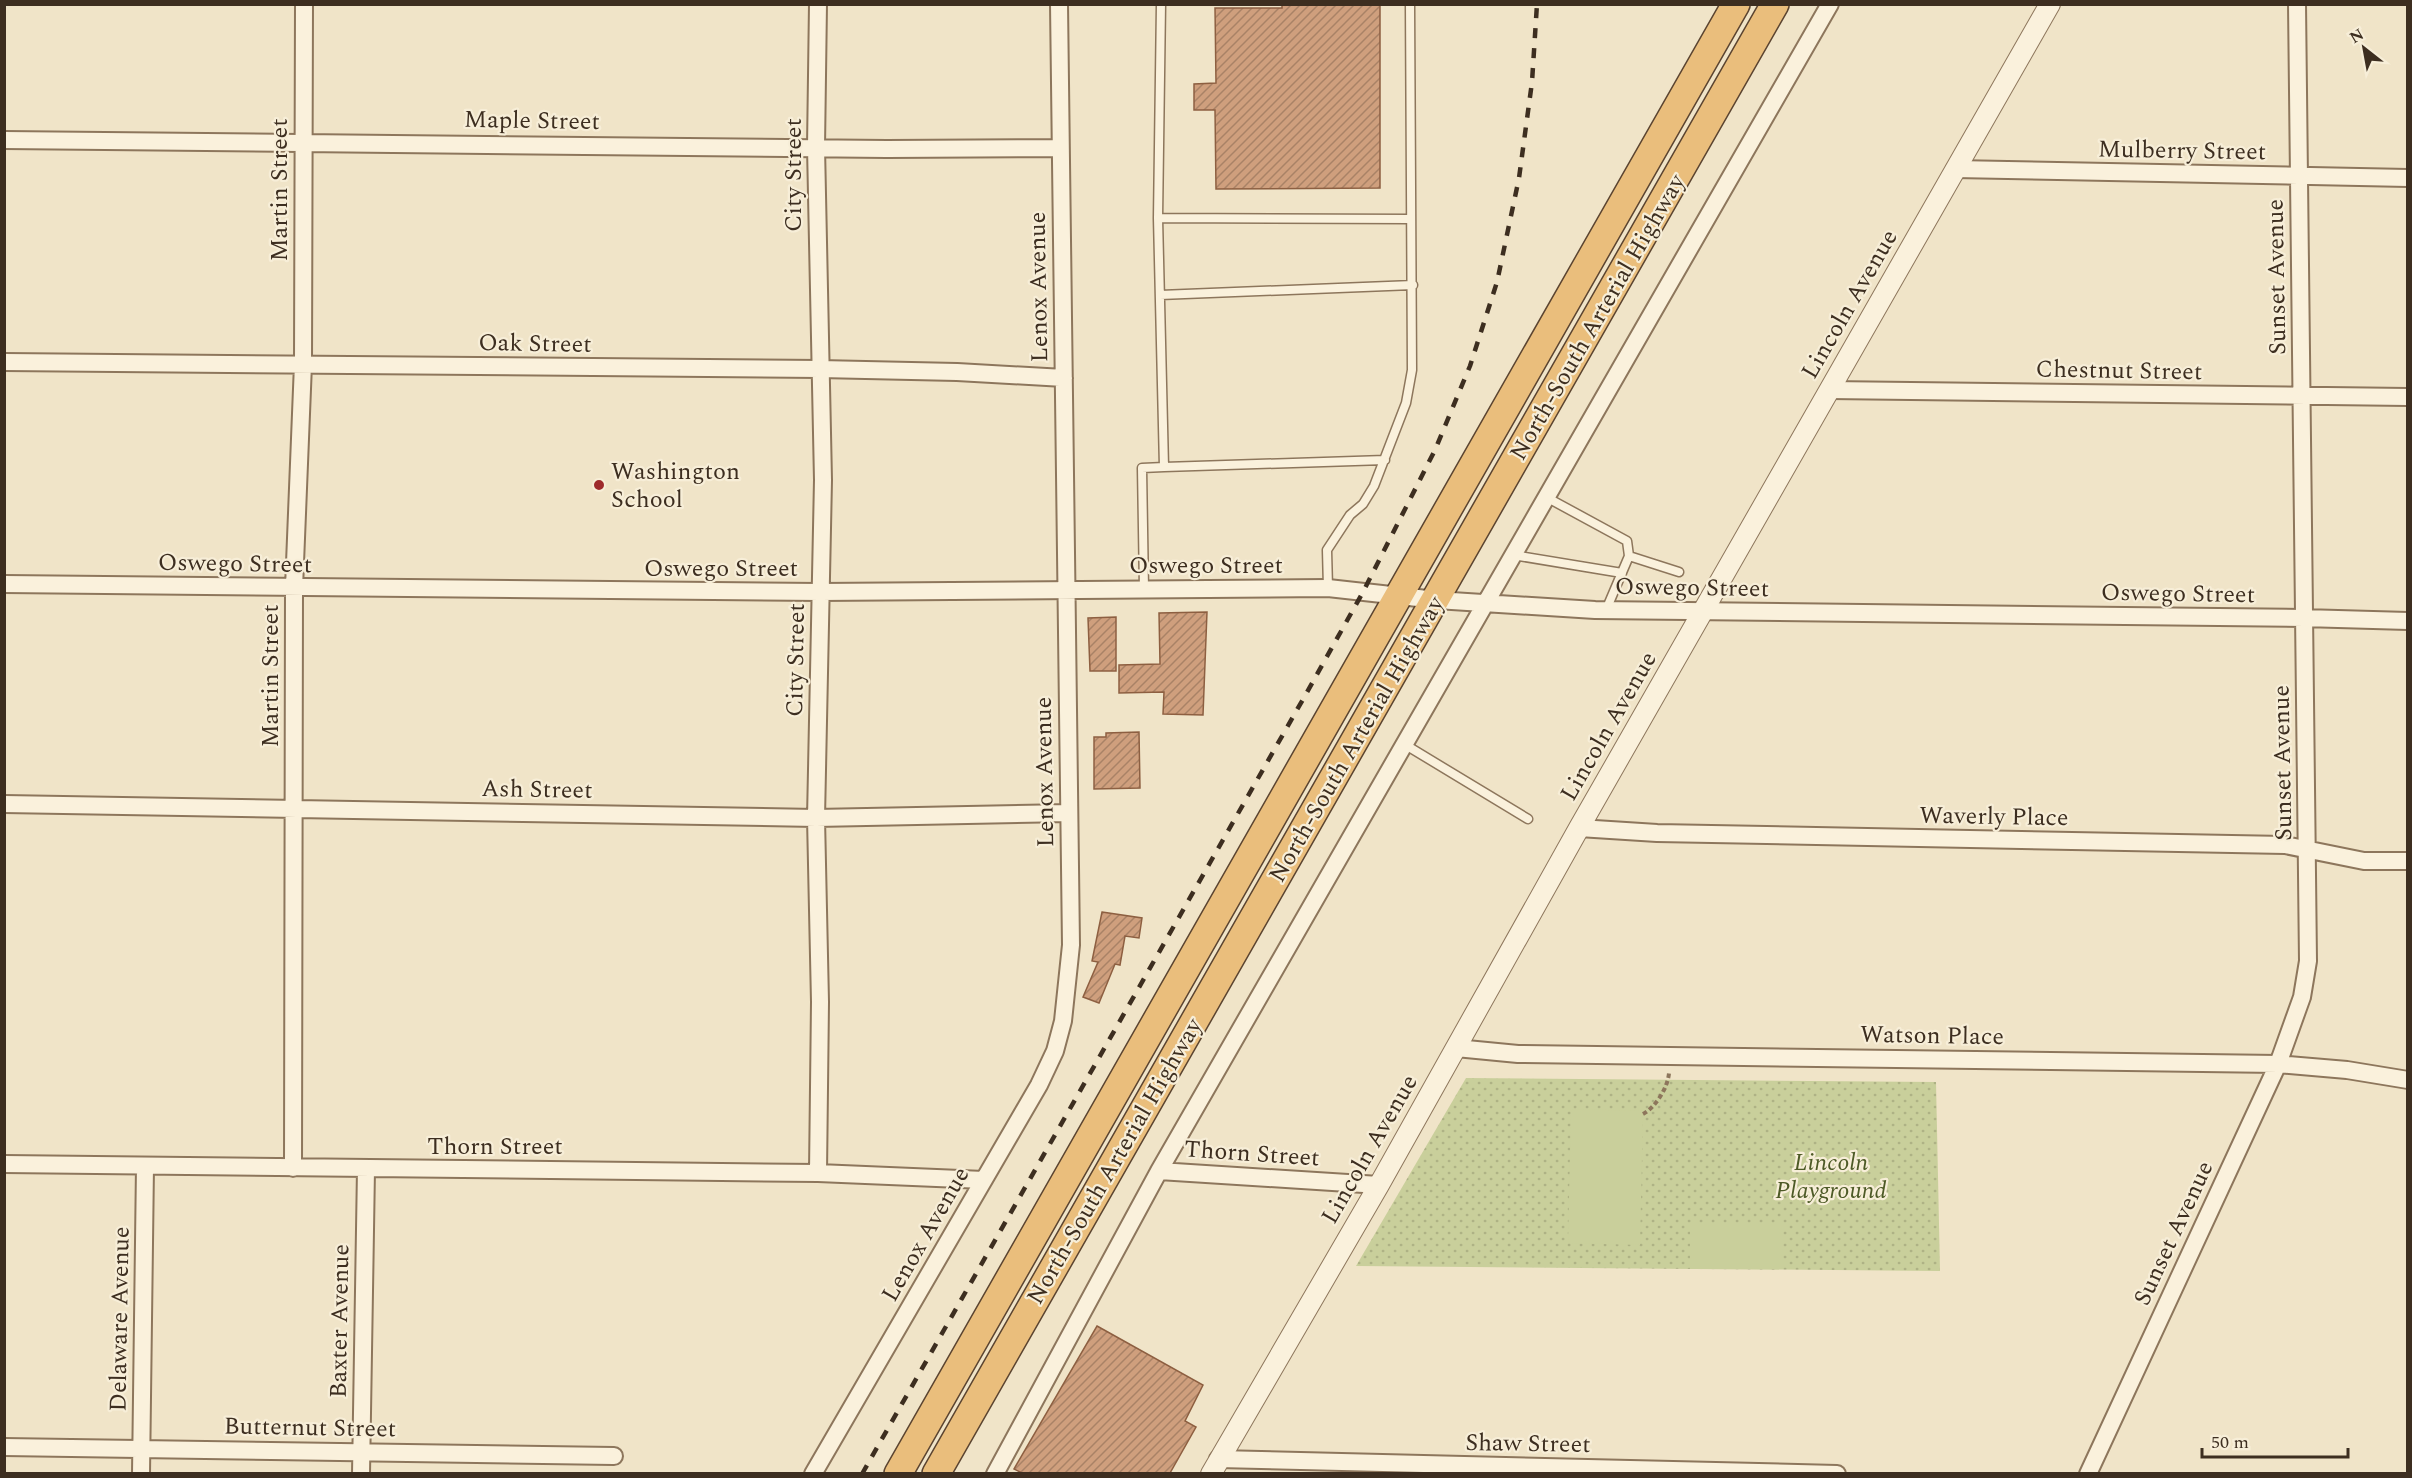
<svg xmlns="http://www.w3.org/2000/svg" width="2412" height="1478" viewBox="0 0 2412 1478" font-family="Spectral,serif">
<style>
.grass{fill:url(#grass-dots)}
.garden{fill:#c9cf9b}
.building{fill:url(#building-hatch);stroke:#8d5f41;stroke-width:1.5}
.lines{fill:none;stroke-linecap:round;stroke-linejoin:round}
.service-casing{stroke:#8d765c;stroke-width:11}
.minor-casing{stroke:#8d765c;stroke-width:20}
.tertiary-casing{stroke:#8d765c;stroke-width:22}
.trunk-casing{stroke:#5b4430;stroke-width:30}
.path{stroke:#8d765c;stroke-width:4;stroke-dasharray:4.5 3;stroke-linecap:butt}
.service{stroke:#faf1dc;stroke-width:8}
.minor{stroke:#faf1dc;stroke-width:16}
.tertiary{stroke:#faf1dc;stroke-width:20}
.trunk{stroke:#eabe7c;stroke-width:27}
.rail{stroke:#3d2e20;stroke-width:4.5;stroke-dasharray:10 10;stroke-linecap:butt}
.poi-dot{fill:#9e2a2b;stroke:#f7eed8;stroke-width:2}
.labels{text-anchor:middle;stroke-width:4.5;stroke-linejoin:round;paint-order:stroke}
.street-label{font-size:24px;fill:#3d2e20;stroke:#f7eed8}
.poi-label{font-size:24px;fill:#3d2e20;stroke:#f7eed8;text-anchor:start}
.park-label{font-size:24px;font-style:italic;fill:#4d5a26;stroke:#f7eed8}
</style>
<defs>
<pattern id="grass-dots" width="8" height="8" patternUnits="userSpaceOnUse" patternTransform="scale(1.5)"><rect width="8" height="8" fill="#c9cf9b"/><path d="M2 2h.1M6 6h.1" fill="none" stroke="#aeb285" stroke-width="1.8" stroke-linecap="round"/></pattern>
<pattern id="building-hatch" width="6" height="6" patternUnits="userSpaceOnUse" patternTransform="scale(1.5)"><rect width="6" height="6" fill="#cf9f7d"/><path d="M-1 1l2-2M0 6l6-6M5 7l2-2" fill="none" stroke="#a98266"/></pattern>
</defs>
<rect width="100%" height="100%" fill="#f0e4c8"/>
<path class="grass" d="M1466 1078 1936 1082 1940 1271 1356 1266Z"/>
<path class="garden" d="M1571 1109 1643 1111 1640 1245 1568 1243Z
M1690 1223H1782V1269H1690Z"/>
<path class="building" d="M1282 4 1380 5V188L1216 189 1215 110H1194V84L1216 83 1215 8H1282Z
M1207 612 1203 715 1163 714 1164 692 1119 693V665L1160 664 1159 613Z
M1116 617V671H1090L1088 618Z
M1139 732 1140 788 1094 789V737H1106V733Z
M1102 912 1142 918 1139 938 1125 936 1120 965 1115 964 1099 1003 1083 997 1098 962 1092 961Z
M1097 1326 1203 1385 1185 1421 1196 1427 1170 1473H1022L1014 1469Z"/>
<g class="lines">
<defs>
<path id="service" d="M1161 4 1158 218 1411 219
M1160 295 1413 285
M1164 467 1385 460
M1546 497 1627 541 1629 556 1606 610
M1513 555 1622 573
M1629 556 1679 572
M1328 588 1327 550 1350 515 1363 504 1374 486 1406 403 1412 370 1410 4
M1144 589 1142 468 1164 467 1158 218
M1404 744 1528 819"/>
<path id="minor" d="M818 4 816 147 823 480 816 818 820 1002 818 1173
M4 140 887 149 1059 148
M1955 169 2408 178
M4 362 820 369 957 372 1064 378
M1829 390 2408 397
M4 584 820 592 1328 588 1436 600 1595 610 2303 618 2408 621
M4 804 816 818 1069 813
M1579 828 1657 833 2285 845 2364 861H2408
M1456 1048 1518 1054 2278 1064 2347 1070 2408 1080
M4 1164 818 1173 984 1180
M293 1168 294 588 303 364 304 4
M1159 1171 1379 1185
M4 1447 614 1456
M1218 1459 1837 1474
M141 1474 145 1166
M361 1474 366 1169
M813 1474 1039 1085 1055 1051 1063 1021 1071 945 1059 4
M995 1474 1159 1171 1830 4
M2088 1474 2278 1064 2302 997 2308 961 2297 4"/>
<path id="tertiary" d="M1211 1474 1379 1185 1579 828 2050 4"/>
<path id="trunk" d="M898 1474 1736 4
M936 1474 1775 4"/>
</defs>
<use href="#service" class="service-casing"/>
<use href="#minor" class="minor-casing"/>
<use href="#tertiary" class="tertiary-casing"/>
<use href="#trunk" class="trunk-casing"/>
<path class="path" d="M1643 1114C1656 1107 1668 1087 1669 1073"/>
<use href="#service" class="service"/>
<use href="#minor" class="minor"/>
<use href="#tertiary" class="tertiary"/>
<use href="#trunk" class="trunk"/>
<path class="rail" d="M862 1474 1306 694 1363 592 1435 450 1470 366 1497 282 1519 178 1532 82 1537 4"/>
</g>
<circle class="poi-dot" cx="599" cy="485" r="6"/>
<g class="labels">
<g class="street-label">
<text transform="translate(532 120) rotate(1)" y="8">Maple Street</text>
<text transform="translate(2182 150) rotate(1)" y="8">Mulberry Street</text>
<text transform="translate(793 175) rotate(-90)" y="8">City Street</text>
<text transform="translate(279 190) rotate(-90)" y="8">Martin Street</text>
<text transform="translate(2276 277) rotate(-91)" y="8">Sunset Avenue</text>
<text transform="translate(1038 287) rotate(-91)" y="8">Lenox Avenue</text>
<text transform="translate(1849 304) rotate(-60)" y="8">Lincoln Avenue</text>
<text transform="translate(1597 317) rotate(-60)" y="8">North-South Arterial Highway</text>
<text transform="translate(535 343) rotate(1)" y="8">Oak Street</text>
<text transform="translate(2119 370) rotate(1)" y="8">Chestnut Street</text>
<text transform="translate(235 563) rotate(1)" y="8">Oswego Street</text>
<text x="1206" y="573">Oswego Street</text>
<text x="721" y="576">Oswego Street</text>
<text transform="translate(1692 587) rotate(1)" y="8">Oswego Street</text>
<text transform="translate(2178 593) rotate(1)" y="8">Oswego Street</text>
<text transform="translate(795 660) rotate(-89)" y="8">City Street</text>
<text transform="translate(270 676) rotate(-90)" y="8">Martin Street</text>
<text transform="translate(1608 726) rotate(-60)" y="8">Lincoln Avenue</text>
<text transform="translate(1356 739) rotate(-60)" y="8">North-South Arterial Highway</text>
<text transform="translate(2282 763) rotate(-91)" y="8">Sunset Avenue</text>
<text transform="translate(1044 772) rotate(-91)" y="8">Lenox Avenue</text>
<text transform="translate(537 789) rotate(1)" y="8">Ash Street</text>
<text transform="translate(1994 816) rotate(1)" y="8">Waverly Place</text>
<text transform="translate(1932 1035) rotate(1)" y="8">Watson Place</text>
<text x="495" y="1154">Thorn Street</text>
<text transform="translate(1369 1149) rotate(-60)" y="8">Lincoln Avenue</text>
<text transform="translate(1252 1153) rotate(4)" y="8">Thorn Street</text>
<text transform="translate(1114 1161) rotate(-60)" y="8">North-South Arterial Highway</text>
<text transform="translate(2173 1233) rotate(-65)" y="8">Sunset Avenue</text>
<text transform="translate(925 1234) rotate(-60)" y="8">Lenox Avenue</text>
<text transform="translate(119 1319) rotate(-89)" y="8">Delaware Avenue</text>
<text transform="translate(339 1321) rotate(-89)" y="8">Baxter Avenue</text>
<text transform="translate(310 1427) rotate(1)" y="8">Butternut Street</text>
<text transform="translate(1528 1443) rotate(1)" y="8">Shaw Street</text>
</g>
<g class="poi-label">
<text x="611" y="479">Washington<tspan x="611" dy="28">School</tspan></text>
</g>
<g class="park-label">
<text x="1831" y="1170">Lincoln<tspan x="1831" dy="28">Playground</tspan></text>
</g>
</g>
<rect width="2412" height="1478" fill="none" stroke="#3d2e20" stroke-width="12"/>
<g transform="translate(2364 48) rotate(329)" stroke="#f7eed8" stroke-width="4.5" paint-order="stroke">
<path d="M0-4.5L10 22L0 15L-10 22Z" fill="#3d2e20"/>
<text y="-9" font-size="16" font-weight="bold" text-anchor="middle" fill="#3d2e20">N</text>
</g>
<path d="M2202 1448v9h146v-9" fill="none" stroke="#3d2e20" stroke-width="3"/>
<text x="2211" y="1448" font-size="18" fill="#3d2e20" stroke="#f7eed8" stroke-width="4.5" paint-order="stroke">50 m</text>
</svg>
